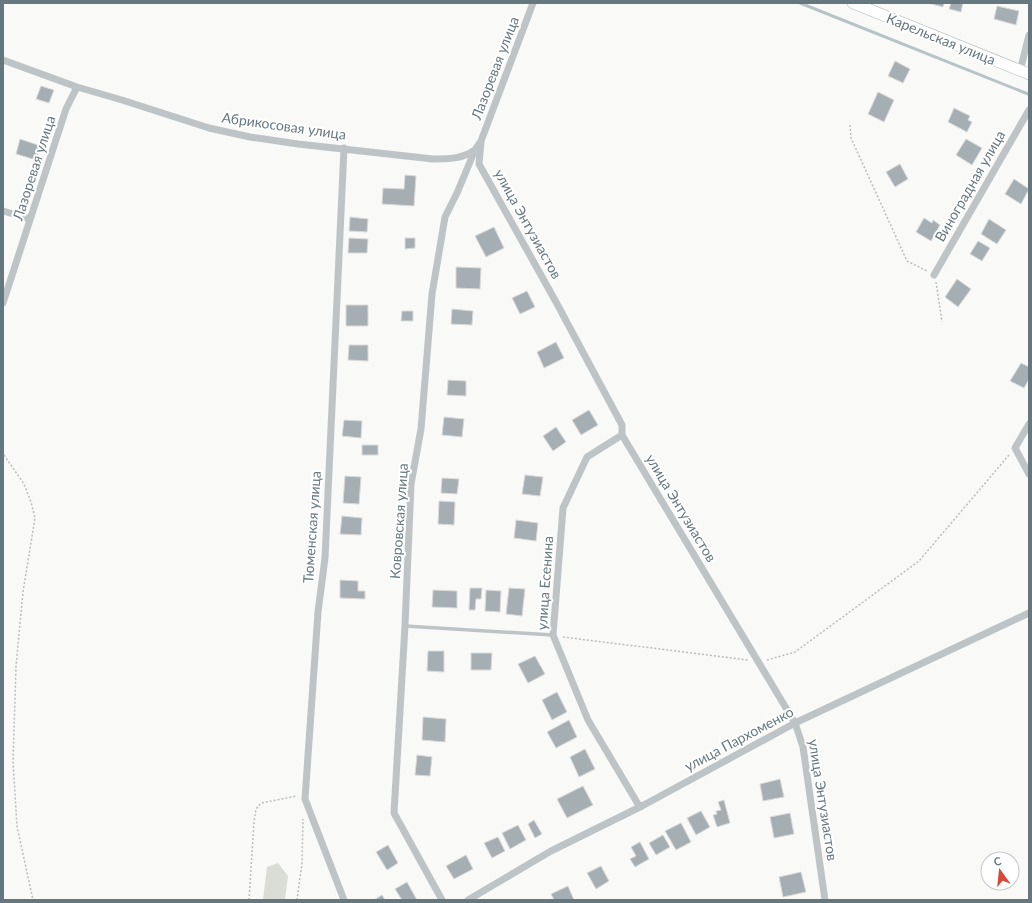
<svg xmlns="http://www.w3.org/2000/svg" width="1032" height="903" viewBox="0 0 1032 903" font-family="Lato,sans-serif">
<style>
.green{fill:#daddd6}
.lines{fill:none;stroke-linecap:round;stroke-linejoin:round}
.stream{stroke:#b7c4c7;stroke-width:3}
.building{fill:#a5afb3;stroke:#dbdad9}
.secondary-casing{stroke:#b1b8bb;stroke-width:12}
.path{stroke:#b9bdbf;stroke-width:1.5;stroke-dasharray:2 2;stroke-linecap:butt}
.service{stroke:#bec4c6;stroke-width:3.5}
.minor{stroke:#bec4c6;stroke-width:7}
.secondary{stroke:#fff;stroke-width:11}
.labels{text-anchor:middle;stroke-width:4;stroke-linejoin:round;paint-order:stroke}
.street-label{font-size:14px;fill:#66787f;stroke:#fff}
</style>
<rect width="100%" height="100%" fill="#f9f9f7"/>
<path class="green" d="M278 863 288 876 285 900H263L267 867Z"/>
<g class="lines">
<path class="stream" d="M800 3 1028 94"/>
</g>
<path class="building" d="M928 3H944L943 7Z
M951 3H963L961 12 949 9Z
M997 6 1019 11 1016 25 994 19Z
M895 61 910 69 903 83 888 76Z
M41 86 54 90 49 103 36 99Z
M878 92 894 100 884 122 868 114Z
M954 108 970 116 968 120 972 122 967 132 948 122Z
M20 139 41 146 36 160 16 154Z
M966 139 982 148 972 165 956 155Z
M900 164 908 179 895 187 886 172Z
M405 175 416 176 414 206 382 204 383 188 404 189Z
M1014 179 1029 189 1021 204 1005 194Z
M350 217 368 219 367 232 349 231Z
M924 218 932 223 933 220 940 225 931 241 916 232Z
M989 219 1006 230 997 244 981 234Z
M494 227 504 248 486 257 475 236Z
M349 238 368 239 367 253H348Z
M405 238H415V248L405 249Z
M978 241 990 248 982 261 970 254Z
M456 267 481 268 480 289 456 288Z
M957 279 971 289 958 307 945 297Z
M527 291 535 307 520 314 512 298Z
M346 305H368V326H346Z
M452 309 473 311 472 325 451 324Z
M402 311H413V321H401Z
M556 342 564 358 544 368 537 352Z
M349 345H368V361L348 360Z
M1021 363 1029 367V379L1024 388 1010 381Z
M448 380 466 381V396L447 395Z
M589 410 598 425 581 435 572 420Z
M444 417 464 419 462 437 442 435Z
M344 420 362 421 361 438 342 436Z
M556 427 566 442 553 451 543 436Z
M362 445H378V455H362Z
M525 475 543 477 540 496 522 494Z
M345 476 361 477 359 504 343 503Z
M442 478 459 479 457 494 441 493Z
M439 501 455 502 454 525 438 524Z
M342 516 362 518 361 535 340 534Z
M516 520 538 523 536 541 514 538Z
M340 580 358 581V591H365V599L340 598Z
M470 588H482L481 599H476L475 610H469Z
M509 588 525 589 522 616 506 614Z
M433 590 457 591V608L432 607Z
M486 590 501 591 500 612 485 611Z
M428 651H444V672L427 671Z
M471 653H492L491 670H471Z
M535 656 545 674 528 683 518 664Z
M557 692 567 712 552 720 542 700Z
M423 717 446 719 445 742 422 740Z
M569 720 577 737 556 748 547 732Z
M585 749 595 769 579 777 570 757Z
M417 755 432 757 430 776 415 775Z
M780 779 784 797 763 801 760 784Z
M583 786 593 805 567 818 557 799Z
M724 800 730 823 717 827 713 815 717 814 716 811 721 810 718 802Z
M701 811 710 827 696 835 687 818Z
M790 813 794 834 774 838 770 817Z
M534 820 542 834 535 838 528 824Z
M681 823 691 842 676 850 665 831Z
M518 825 526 840 510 849 502 833Z
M663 835 670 847 656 855 649 843Z
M498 837 505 851 492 858 484 843Z
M640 842 649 859 635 867 630 859 636 856 631 847Z
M388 845 398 863 387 870 376 852Z
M466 855 473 869 454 879 446 866Z
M601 866 609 881 596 889 587 873Z
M801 872 806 892 783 897 779 877Z
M407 882 417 900H402L395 889Z
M568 886 574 900H554L551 894Z
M382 895 385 900H374Z"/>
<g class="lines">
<defs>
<path id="secondary" d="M853 3 1029 74"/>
</defs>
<use href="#secondary" class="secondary-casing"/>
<path class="path" d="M850 125 851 138 907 261 927 271
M936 282 942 322
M4 455 24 484 31 502 35 518 23 592 16 666 13 762 17 826 33 900
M563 637 748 660
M767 660 795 652 919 561 1009 455
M249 900 254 822 256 809 261 803 297 796
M297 900 302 863 303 819"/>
<path class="service" d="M405 626 553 635"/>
<path class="minor" d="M3 60 77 87 122 100 209 128 250 137 298 144 433 159C448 159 462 159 475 150
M1020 71 1029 35
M481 142 479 164 556 302 622 425V435L795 723 803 747 825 900
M344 148 325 558 318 612 305 799 344 900
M3 211 30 219
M934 275 1029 110
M3 303 66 109 77 87
M1029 424 1015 448 1029 474
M622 435 587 457 563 508 553 635 588 720 638 804 642 806
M442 900 394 813 405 626 411 484 421 429 432 294 445 217 457 193 475 150 481 141 533 3
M468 900 551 851 642 806 795 723 1029 613"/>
<use href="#secondary" class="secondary"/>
</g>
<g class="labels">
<g class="street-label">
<text transform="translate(941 39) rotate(22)" y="5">Карельская улица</text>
<text transform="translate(495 68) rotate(-69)" y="5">Лазоревая улица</text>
<text transform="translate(284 126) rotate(8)" y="5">Абрикосовая улица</text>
<text transform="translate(34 168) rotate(-72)" y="5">Лазоревая улица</text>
<text transform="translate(970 186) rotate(-60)" y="5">Виноградная улица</text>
<text transform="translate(528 224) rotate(61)" y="5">улица Энтузиастов</text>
<text transform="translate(681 508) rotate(59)" y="5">улица Энтузиастов</text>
<text transform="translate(399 521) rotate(-86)" y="5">Ковровская улица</text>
<text transform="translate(312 527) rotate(-86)" y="5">Тюменская улица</text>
<text transform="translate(545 583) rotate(-86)" y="5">улица Есенина</text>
<text transform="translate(739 739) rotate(-28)" y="5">улица Пархоменко</text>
<text transform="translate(823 800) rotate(81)" y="5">улица Энтузиастов</text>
</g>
</g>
<rect width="1032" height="903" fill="none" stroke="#66787f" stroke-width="8"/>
<g transform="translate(1000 871) rotate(345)"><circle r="19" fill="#ffffff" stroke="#c2c9cc"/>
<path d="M0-3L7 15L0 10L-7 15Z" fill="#d64839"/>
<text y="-6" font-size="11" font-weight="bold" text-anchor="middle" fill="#66787f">С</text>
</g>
</svg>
